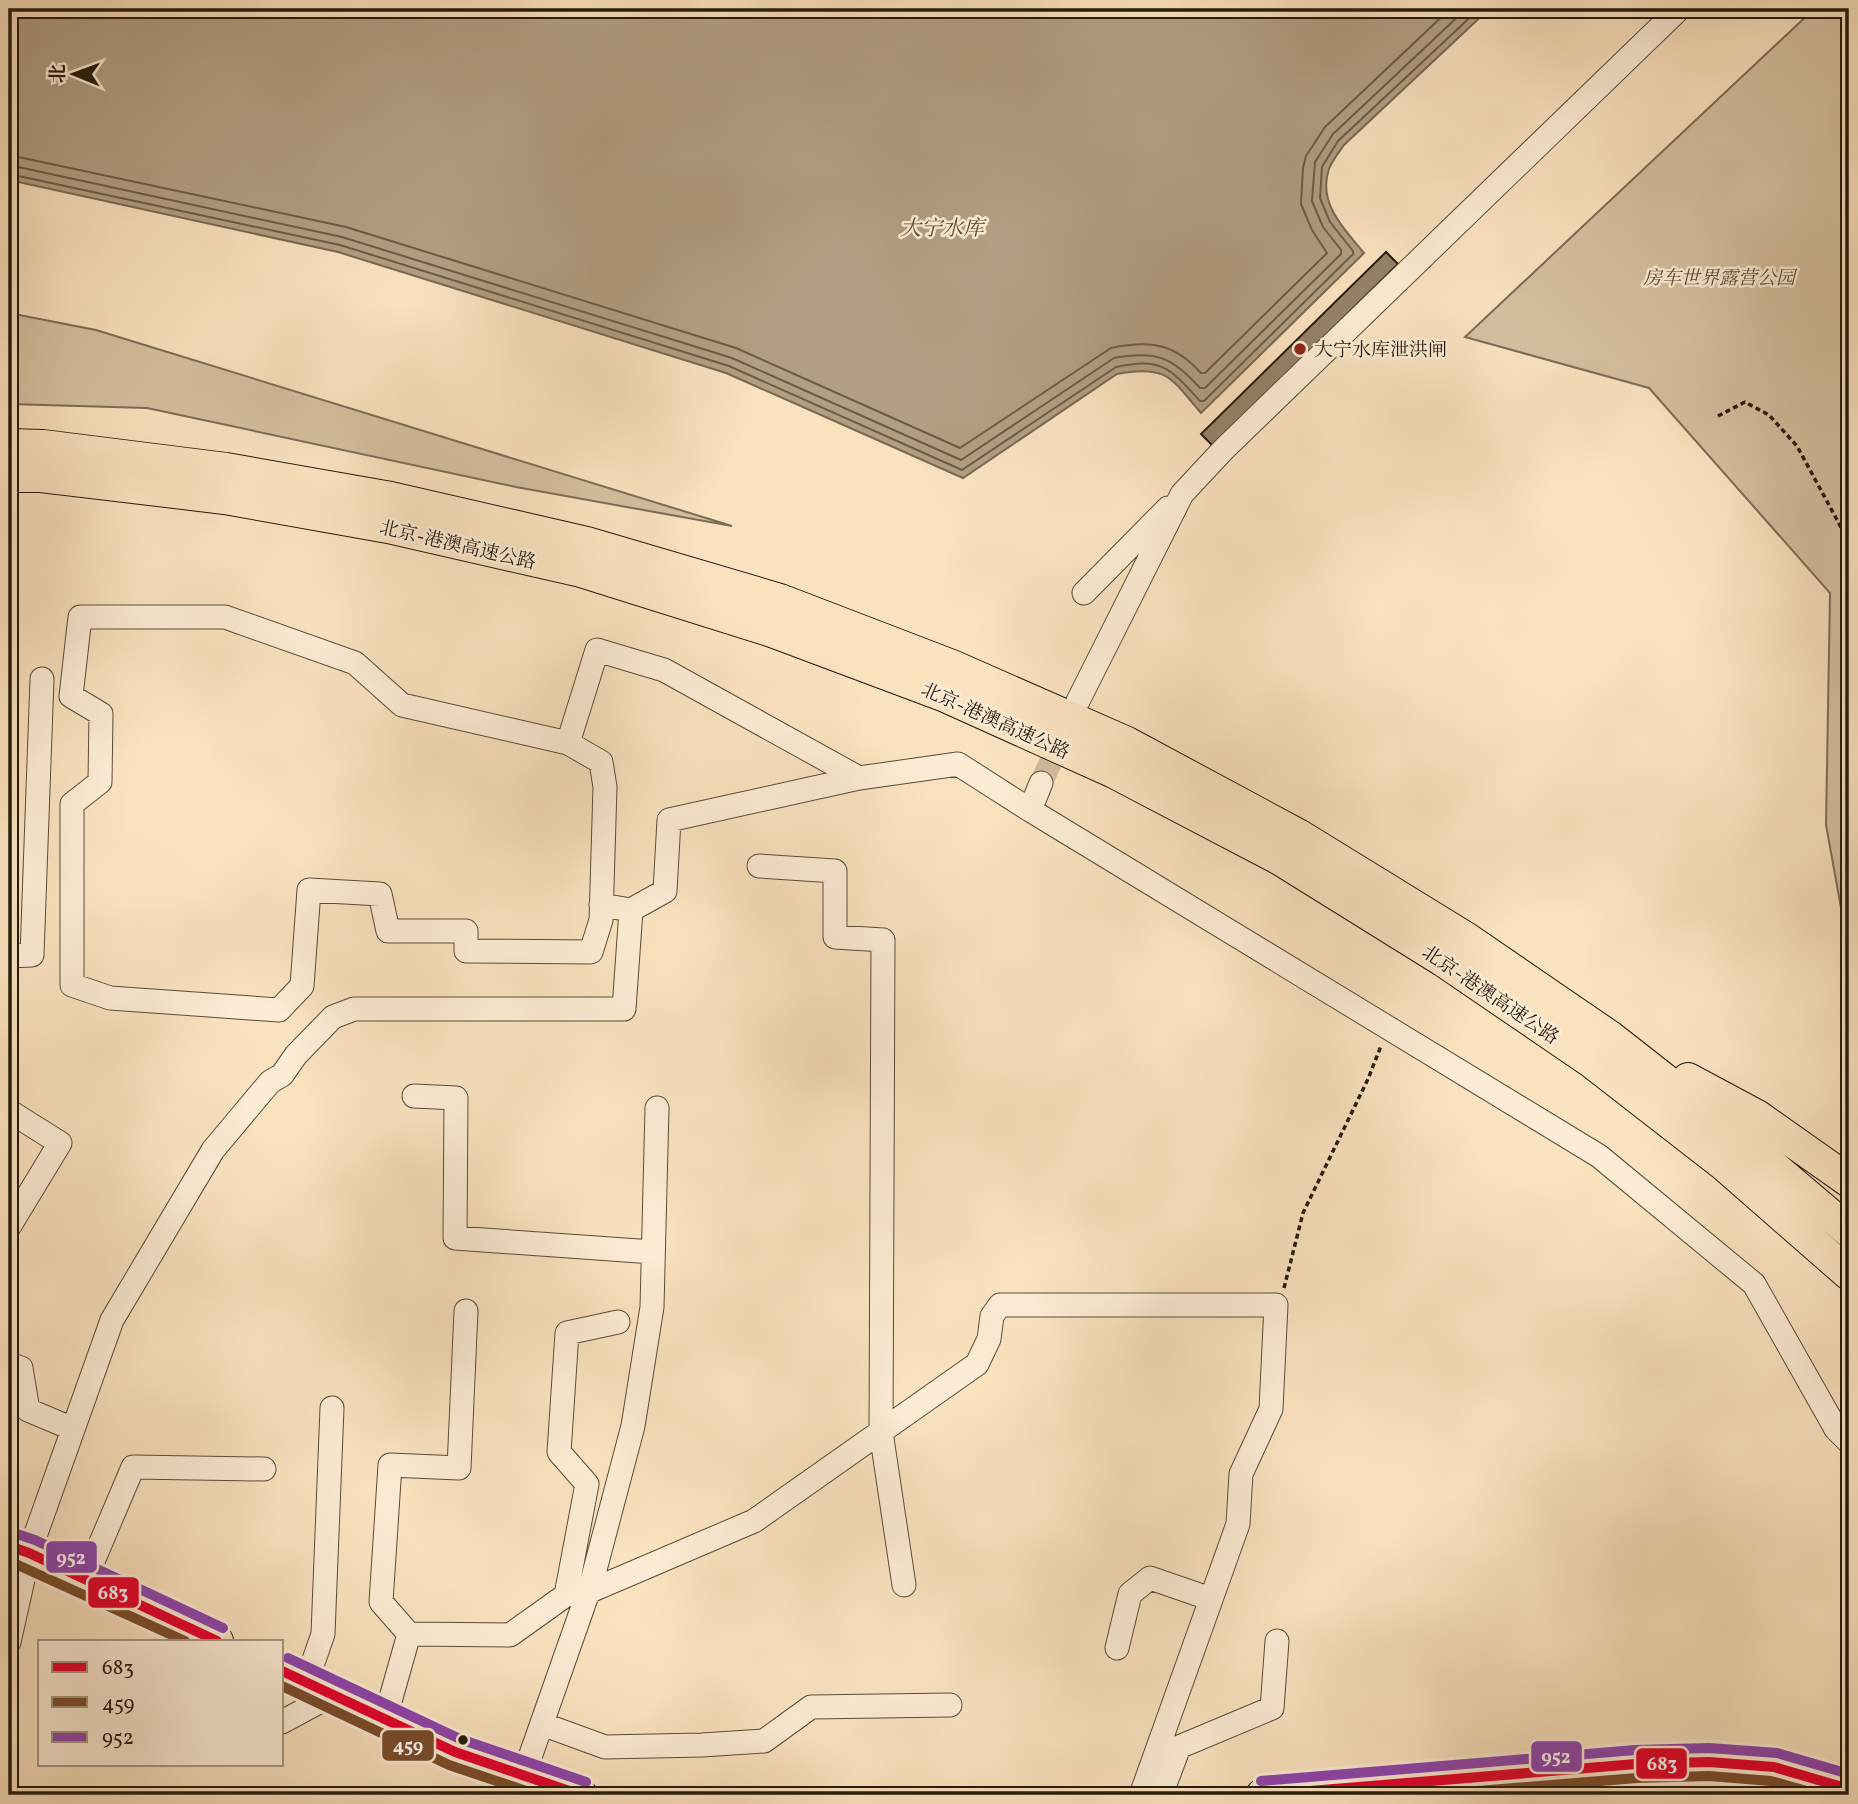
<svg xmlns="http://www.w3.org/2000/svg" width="1858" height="1804" viewBox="0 0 1858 1804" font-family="Vollkorn,'Noto Serif SC',serif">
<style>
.green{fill:#d6c0a0;stroke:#7d6d56;stroke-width:2}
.water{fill:#b29e82;stroke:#796952;stroke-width:2}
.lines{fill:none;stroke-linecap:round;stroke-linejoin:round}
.shore{stroke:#6b5c46;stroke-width:2}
.building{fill:#948269;stroke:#241a0b;stroke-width:2}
.minor-tunnel{stroke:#d0ba9b;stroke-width:23;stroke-dasharray:23 11;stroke-linecap:butt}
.minor-casing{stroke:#5a4c38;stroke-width:25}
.highway-casing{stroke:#241a0b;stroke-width:34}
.path{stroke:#241a0b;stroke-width:3.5;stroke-dasharray:5 3.5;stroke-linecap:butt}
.minor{stroke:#fcecd5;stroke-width:23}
.highway{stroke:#fbe2bf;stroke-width:32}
.bus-1-casing{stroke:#fcecd5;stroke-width:16}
.bus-2-casing{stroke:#fcecd5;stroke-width:16}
.bus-3-casing{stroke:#fcecd5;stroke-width:16}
.bus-1{stroke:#e4002b;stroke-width:10}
.bus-2{stroke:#7a4b2a;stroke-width:10}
.bus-3{stroke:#8e44ad;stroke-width:10}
.poi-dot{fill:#8f2418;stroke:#fcecd5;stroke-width:2.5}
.bus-dot{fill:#241a0b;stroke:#fcecd5;stroke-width:2.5}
.labels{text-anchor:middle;stroke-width:5;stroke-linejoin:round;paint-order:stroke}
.park-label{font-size:19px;font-style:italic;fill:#594c38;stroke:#fcecd5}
.poi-label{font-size:19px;fill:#241a0b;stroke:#fcecd5;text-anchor:start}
.street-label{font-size:19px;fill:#241a0b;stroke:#fcecd5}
.water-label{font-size:21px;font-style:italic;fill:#5d4f3b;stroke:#fcecd5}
.line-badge{stroke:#fcecd5;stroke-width:2.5}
.badge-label{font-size:19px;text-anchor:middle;font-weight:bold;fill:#fff}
</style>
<rect width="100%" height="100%" fill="#fbe2bf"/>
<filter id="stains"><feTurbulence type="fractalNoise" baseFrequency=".00286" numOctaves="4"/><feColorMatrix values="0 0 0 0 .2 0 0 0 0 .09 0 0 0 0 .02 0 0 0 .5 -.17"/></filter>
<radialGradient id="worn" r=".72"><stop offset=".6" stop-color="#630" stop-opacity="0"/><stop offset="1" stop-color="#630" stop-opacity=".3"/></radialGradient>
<path class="green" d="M1814 9H1849V952L1826 825 1830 593 1649 388 1465 337Z
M9 313 96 330 732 526 516 487 147 408 9 404Z"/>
<path class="water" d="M9 9H1489L1344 145C1339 152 1332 161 1329 169 1317 203 1345 230 1364 253L1201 413C1172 379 1167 364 1117 374L963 478 726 373 338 252 9 180Z"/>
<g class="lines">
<path class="shore" d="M9 155 346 227 736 348 960 448 1111 348C1150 340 1174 343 1201 373H1205L1327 253 1312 230 1301 204 1303 168 1306 156 1325 127 1450 9
M9 165 342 237 732 358 961 460 1114 358C1156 350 1172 357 1200 388H1205L1341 254V250L1323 227 1312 201 1315 162 1333 134 1466 9
M9 174 340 245 729 366 962 470 1116 367C1162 357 1170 368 1200 401H1204L1353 254V251L1330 222 1320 198 1322 167 1338 141 1479 9"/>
</g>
<path class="building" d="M1386 252 1398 264 1213 446 1201 434Z"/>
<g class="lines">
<path class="minor-tunnel" d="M1041 783 1063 735"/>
<defs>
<path id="minor" d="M1084 593 1168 508
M1078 701 1182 494 1224 449 1679 9
M568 743 601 762 605 787 601 920 591 952 466 951V931H388L380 894 309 890 302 986 279 1010 110 998 72 985V804L100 782 101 714 71 696 80 617H225L355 663 402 705 568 743 597 650 664 670 859 778
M1030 810 1041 783
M759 866 835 871V937L883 940 881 1432 904 1585
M601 905 631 910 665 891 669 820 859 778 958 764 1030 810 1599 1156 1754 1284 1836 1429 1849 1442
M9 956 32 955 42 679
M414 1096 456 1098 455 1238 653 1252
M9 1111 60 1143 9 1227
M9 1364 21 1368 28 1410 73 1429
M85 1580 133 1467 264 1469
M588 1592 754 1521 977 1364 989 1339 992 1316 1000 1305H1276L1271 1409 1241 1474 1238 1524 1141 1795
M409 1634 381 1602 390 1465 459 1468 466 1311
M9 1642 29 1553 112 1320 213 1150 270 1082 282 1075 296 1055 333 1017 354 1009H624L631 910
M1117 1648 1130 1594 1150 1578 1211 1599
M306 1683 323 1634 332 1408
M385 1719 409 1634 510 1635 566 1595 587 1484 559 1452 567 1333 618 1322
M282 1722 332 1695
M542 1724 605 1747 702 1745 764 1741 811 1707 950 1705
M523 1777 592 1581 633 1426 652 1307 657 1108
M1161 1795 1179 1747 1272 1708 1277 1641
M1768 1795 1774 1767"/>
<path id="highway" d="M9 445 43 446 226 469 391 498 587 543 780 600 952 666 1127 743 1298 835 1467 939 1610 1037 1744 1142 1849 1231
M9 476H41L225 498 388 527 581 571 772 631 943 695 1114 772 1280 859 1444 961 1592 1062 1722 1163 1849 1274
M1688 1079 1757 1116 1849 1181
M9 1546 29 1553 217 1641
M282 1671 455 1752 581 1795
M1262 1795 1636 1764 1709 1762 1774 1767 1849 1789"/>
</defs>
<use href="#minor" class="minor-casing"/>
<use href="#highway" class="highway-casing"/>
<path class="path" d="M1848 155 1849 163
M1718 416 1745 402 1769 415 1797 446 1849 542
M1284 1288 1303 1213 1368 1079 1381 1046"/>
<use href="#minor" class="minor"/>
<use href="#highway" class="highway"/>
<defs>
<path id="bus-1" d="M9 1546 29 1553 217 1641
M282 1671 455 1752 581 1795
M1262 1795 1636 1764 1709 1762 1774 1767 1849 1789"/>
<path id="bus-2" d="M9 1561 185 1641
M282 1686 449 1765 538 1795
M1428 1795 1637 1778 1709 1776 1771 1781 1821 1795"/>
<path id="bus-3" d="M14 1533 35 1540 223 1628
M288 1658 460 1739 586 1782
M1261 1781 1635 1750 1709 1748 1777 1753 1849 1774"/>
</defs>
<use href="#bus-1" class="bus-1-casing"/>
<use href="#bus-2" class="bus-2-casing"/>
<use href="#bus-3" class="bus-3-casing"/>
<use href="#bus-1" class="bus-1"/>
<use href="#bus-2" class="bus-2"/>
<use href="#bus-3" class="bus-3"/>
</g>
<circle class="poi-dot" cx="1300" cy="349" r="7"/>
<circle class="bus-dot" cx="463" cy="1740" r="6"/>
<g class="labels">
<g class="park-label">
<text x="1719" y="284">房车世界露营公园</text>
</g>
<g class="poi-label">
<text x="1314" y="356">大宁水库泄洪闸</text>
</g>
<g class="street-label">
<text transform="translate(458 544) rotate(13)" y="7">北京-港澳高速公路</text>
<text transform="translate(996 720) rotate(24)" y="7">北京-港澳高速公路</text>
<text transform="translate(1491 994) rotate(34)" y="7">北京-港澳高速公路</text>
</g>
<g class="water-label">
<text x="942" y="235">大宁水库</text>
</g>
</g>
<g class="line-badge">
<rect x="45" y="1540" width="53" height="34" rx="7" fill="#8e44ad"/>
<rect x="87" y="1576" width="53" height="33" rx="7" fill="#e4002b"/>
<rect x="381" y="1729" width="54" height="33" rx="7" fill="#7a4b2a"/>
<rect x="1530" y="1740" width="53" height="33" rx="7" fill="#8e44ad"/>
<rect x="1635" y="1747" width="53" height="33" rx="7" fill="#e4002b"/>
</g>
<g class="badge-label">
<text x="71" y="1564">952</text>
<text x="113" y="1599">683</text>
<text x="408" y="1752">459</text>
<text x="1556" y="1763">952</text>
<text x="1662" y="1770">683</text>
</g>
<rect width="1858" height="1804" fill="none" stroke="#fbe2bf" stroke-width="35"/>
<rect x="10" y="10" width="1837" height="1783" fill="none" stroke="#241a0b" stroke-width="3.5"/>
<rect x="18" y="18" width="1823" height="1769" fill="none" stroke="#241a0b" stroke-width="2"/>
<rect x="38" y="1640" width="245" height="126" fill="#fcecd5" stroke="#a69884" stroke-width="2"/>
<rect x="52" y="1662" width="35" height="10" fill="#e4002b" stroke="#a69884" stroke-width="2"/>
<text x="102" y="1674" font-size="21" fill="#241a0b">683</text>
<rect x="52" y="1697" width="35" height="10" fill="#7a4b2a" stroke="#a69884" stroke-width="2"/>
<text x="102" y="1710" font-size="21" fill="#241a0b">459</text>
<rect x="52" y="1732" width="35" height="10" fill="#8e44ad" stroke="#a69884" stroke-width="2"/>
<text x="102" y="1744" font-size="21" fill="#241a0b">952</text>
<g transform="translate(74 74) rotate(271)" stroke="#fcecd5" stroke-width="5" paint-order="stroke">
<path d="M0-5L12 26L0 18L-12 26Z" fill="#241a0b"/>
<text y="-10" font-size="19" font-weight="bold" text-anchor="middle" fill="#241a0b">北</text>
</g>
<rect width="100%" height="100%" filter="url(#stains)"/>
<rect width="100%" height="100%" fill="url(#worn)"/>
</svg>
